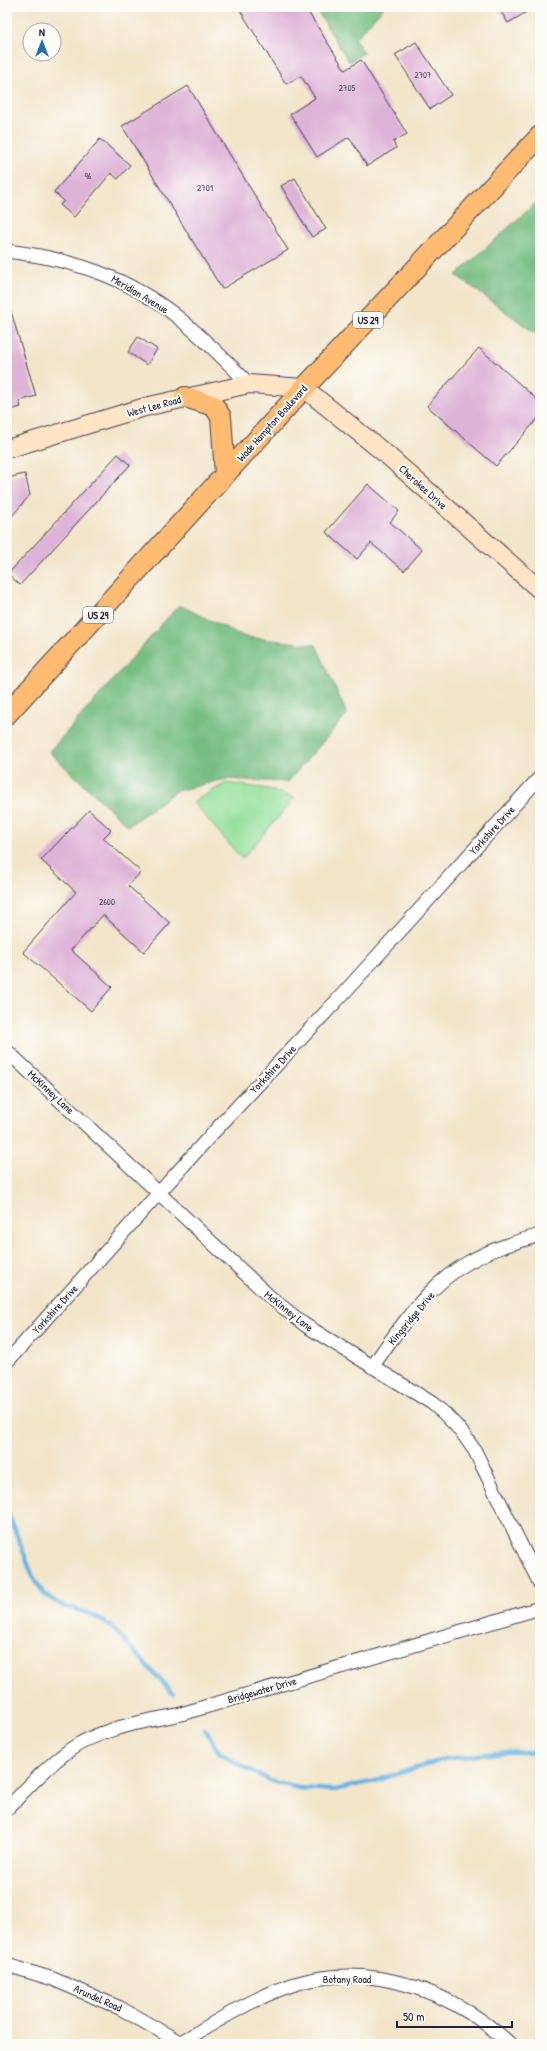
<svg xmlns="http://www.w3.org/2000/svg" width="547" height="2051" viewBox="0 0 547 2051" font-family="'Patrick Hand',sans-serif">
<style>
.green{fill:#94e09c;stroke:#5b816c}
.forest{fill:#77be84;stroke:#4c7060}
.lines{fill:none;stroke-linecap:round;stroke-linejoin:round}
.stream{stroke:#68b4e1;stroke-width:4.5}
.building{fill:#deb3d8}
.street-casing{stroke:#413f50;stroke-width:15}
.secondary-casing{stroke:#413f50;stroke-width:20}
.primary-casing{stroke:#413f50;stroke-width:22}
.street{stroke:#fff;stroke-width:13}
.secondary{stroke:#ffe4c6;stroke-width:18}
.primary{stroke:#ffbb71;stroke-width:20}
.labels{text-anchor:middle;stroke-width:4;stroke-linejoin:round;paint-order:stroke}
.number-label{font-size:9px;fill:#514662}
.shield{fill:#fdfcf7;stroke:#646373;stroke-width:1}
.shield-label{font-size:10px;font-weight:bold;fill:#22223b}
.street-label{font-size:11px;fill:#22223b;stroke:#fdfcf7}
</style>
<rect width="100%" height="100%" fill="#fdfcf7"/>
<filter id="ink" filterUnits="userSpaceOnUse"><feTurbulence type="fractalNoise" baseFrequency=".025" numOctaves="2"/><feDisplacementMap in="SourceGraphic" scale="8" xChannelSelector="R" yChannelSelector="G"/><feConvolveMatrix kernelMatrix="1 2 1 2 8 2 1 2 1" color-interpolation-filters="sRGB"/></filter>
<filter id="wash" filterUnits="userSpaceOnUse"><feTurbulence type="fractalNoise" baseFrequency=".012" numOctaves="4" result="noise"/><feDisplacementMap in="SourceGraphic" scale="16" xChannelSelector="R" yChannelSelector="G"/><feGaussianBlur stdDeviation="0.9" result="paint"/><feColorMatrix in="noise" values="0 0 0 0 0 0 0 0 0 0 0 0 0 0 0 0 0 1.4 0 .05"/><feComposite in="paint" operator="in"/></filter>
<g filter="url(#wash)">
<rect width="100%" height="100%" fill="#f2e5ca"/>
<path class="green" d="M226 783 269 789 295 798 242 859 193 802Z"/>
<path class="forest" d="M315 7H384L355 39 364 53 349 62Z
M540 199V337L456 275Z
M179 605 245 637 316 645 347 714 288 782 226 779 176 791 128 826 49 752Z"/>
<g class="lines">
<path class="stream" d="M7 1510 33 1577 44 1594 63 1606 91 1614 112 1627 173 1694
M205 1729 220 1754 271 1781 299 1788 334 1790 375 1781 445 1759 507 1752H540"/>
</g>
<g id="blocks">
<path class="building" d="M238 7H305L345 70 361 60 407 134 393 142 396 148 367 166 349 137 317 157 290 114 315 98 301 76 286 84Z
M498 7H535L508 23Z
M416 42 451 95 430 109 395 55Z
M188 86 288 250 222 289 122 126Z
M100 139 130 165 118 179 111 173 74 217 60 205 64 201 54 192Z
M295 178 326 229 312 237 281 186Z
M7 308H10L36 396 19 401 21 407 7 411Z
M138 337 157 349 147 365 128 352Z
M479 348 540 402V416L496 466 427 406Z
M118 454 130 465 20 585 8 574Z
M25 474 30 495 7 522V478Z
M368 484 399 511 390 522 422 550 404 571 371 543 357 559 326 532Z
M89 810 111 830 103 838 141 872 128 886 170 923 144 952 103 915 71 950 112 987 91 1011 23 952 76 892 41 860Z"/>
</g>
</g>
<g filter="url(#ink)">
<use href="#blocks" fill-opacity="0" stroke="#413f50" stroke-width="1"/>
<g class="lines">
<defs>
<path id="street" d="M7 251C72 259 128 277 180 319 205 339 227 362 249 384
M7 1051 269 1296 305 1325 432 1403C450 1417 463 1432 475 1451L540 1584
M7 1362 210 1136 341 996 540 777
M372 1367C399 1329 427 1285 469 1262 491 1249 516 1242 540 1235
M7 1809C27 1788 47 1766 71 1749 103 1727 144 1722 181 1714L540 1608
M7 1965 53 1979 120 2008 183 2044
M181 2042C218 2021 254 1997 295 1984 371 1961 453 1991 510 2044"/>
<path id="secondary" d="M7 449 145 407 249 384 304 388 387 455 540 590"/>
<path id="primary" d="M185 397 214 406 221 417 225 474
M7 714 304 388 540 136"/>
</defs>
<use href="#street" class="street-casing"/>
<use href="#secondary" class="secondary-casing"/>
<use href="#primary" class="primary-casing"/>
<use href="#street" class="street"/>
<use href="#secondary" class="secondary"/>
<use href="#primary" class="primary"/>
</g>
</g>
<g class="labels">
<g class="number-label">
<text x="423" y="78">2707</text>
<text x="347" y="91">2705</text>
<text x="88" y="179">96</text>
<text x="205" y="191">2701</text>
<text x="107" y="905">2600</text>
</g>
<g class="shield">
<rect x="353" y="312" width="30" height="16" rx="3"/>
<rect x="83" y="607" width="30" height="16" rx="3"/>
</g>
<g class="shield-label">
<text x="368" y="324">US 29</text>
<text x="98" y="619">US 29</text>
</g>
<g class="street-label">
<text transform="translate(140 294) rotate(31)" y="4">Meridian Avenue</text>
<text transform="translate(154 406) rotate(-15)" y="4">West Lee Road</text>
<text transform="translate(272 423) rotate(-48)" y="4">Wade Hampton Boulevard</text>
<text transform="translate(423 487) rotate(42)" y="4">Cherokee Drive</text>
<text transform="translate(492 830) rotate(-48)" y="4">Yorkshire Drive</text>
<text transform="translate(273 1069) rotate(-47)" y="4">Yorkshire Drive</text>
<text transform="translate(51 1092) rotate(43)" y="4">McKinney Lane</text>
<text transform="translate(55 1309) rotate(-48)" y="4">Yorkshire Drive</text>
<text transform="translate(289 1311) rotate(38)" y="4">McKinney Lane</text>
<text transform="translate(411 1318) rotate(-50)" y="4">Kingsridge Drive</text>
<text transform="translate(262 1690) rotate(-16)" y="4">Bridgewater Drive</text>
<text x="347" y="1983">Botany Road</text>
<text transform="translate(98 1998) rotate(24)" y="4">Arundel Road</text>
</g>
</g>
<rect width="547" height="2051" fill="none" stroke="#fdfcf7" stroke-width="24"/>
<g transform="translate(42 42)"><circle r="19" fill="#fdfcf7" stroke="#a5a5ac"/>
<path d="M0-3L7 15L0 10L-7 15Z" fill="#1f6fb2"/>
<text y="-6" font-size="11" font-weight="bold" text-anchor="middle" fill="#22223b">N</text>
</g>
<path d="M397 2021v6h115v-6" fill="none" stroke="#22223b" stroke-width="2"/>
<text x="403" y="2021" font-size="12" fill="#22223b" stroke="#fdfcf7" stroke-width="3" paint-order="stroke">50 m</text>
</svg>
